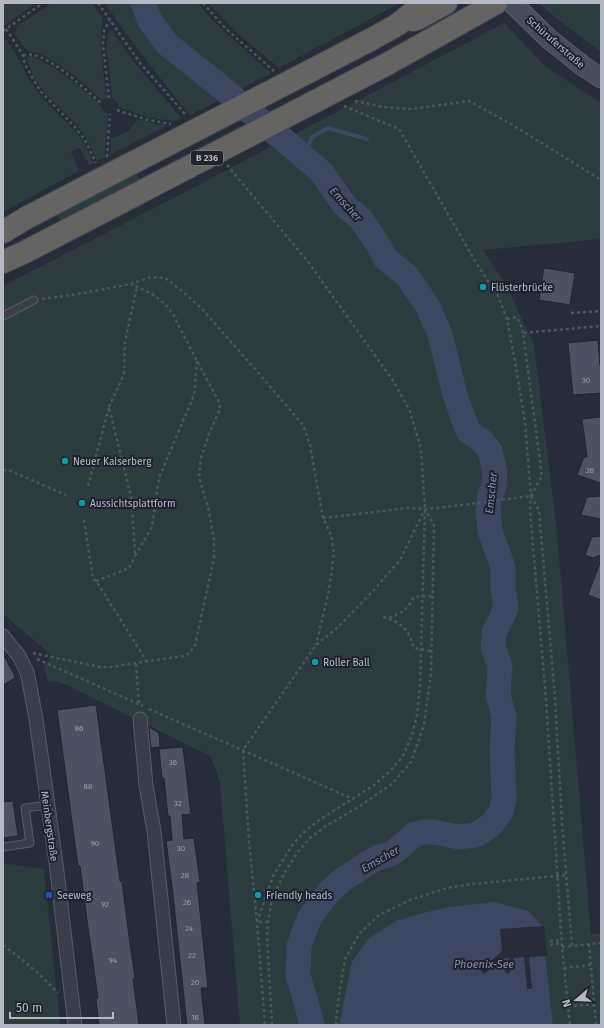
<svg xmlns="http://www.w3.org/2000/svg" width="604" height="1028" viewBox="0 0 604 1028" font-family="'Fira Sans',sans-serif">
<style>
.green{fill:#2c3c3f}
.water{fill:#3d4761}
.pier{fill:#262c3a}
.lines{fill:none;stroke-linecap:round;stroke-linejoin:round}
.stream{stroke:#3d4761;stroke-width:4}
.river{stroke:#3d4761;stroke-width:25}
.building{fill:#4d5263;stroke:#212532}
.service-casing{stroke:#585c69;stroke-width:9}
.minor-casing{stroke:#585c69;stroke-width:15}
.secondary-casing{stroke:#585c69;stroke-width:21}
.trunk-casing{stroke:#454956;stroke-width:24}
.path{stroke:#4a575d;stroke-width:2.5;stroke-dasharray:3 3;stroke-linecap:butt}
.service{stroke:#3a3e4b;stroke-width:7}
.minor{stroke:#3a3e4b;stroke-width:13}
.secondary{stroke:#484d5d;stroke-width:19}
.trunk{stroke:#646462;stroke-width:22}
.trunk-bridge-casing{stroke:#454956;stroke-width:24;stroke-linecap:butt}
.trunk-bridge{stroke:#646462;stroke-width:22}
.culture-dot{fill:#0f9aa8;stroke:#1f2330;stroke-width:1.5}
.transit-dot{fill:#1a4fb4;stroke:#1f2330;stroke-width:1.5}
.labels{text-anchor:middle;stroke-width:4;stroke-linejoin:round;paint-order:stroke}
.number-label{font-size:8px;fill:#9b9fad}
.shield{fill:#1f2330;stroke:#888c99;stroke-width:1}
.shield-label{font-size:9px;font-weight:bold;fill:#b5b9c6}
.street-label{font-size:10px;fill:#b5b9c6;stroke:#1f2330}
.poi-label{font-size:10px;fill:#b5b9c6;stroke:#1f2330;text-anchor:start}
.water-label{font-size:11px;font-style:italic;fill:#808caa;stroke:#1f2330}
</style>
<rect width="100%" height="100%" fill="#262c3a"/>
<path class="green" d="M3 3H36L3 27Z
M52 3H92L103 19C98 45 104 73 107 98L103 101C86 86 50 52 27 51L15 34 17 26Z
M105 3H198L212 20 271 73 190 115C160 78 131 42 105 3Z
M208 3H400L279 68 238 34Z
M538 3H601V52L561 22Z
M504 23 545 66 601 103V239L483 250 505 283 534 344 557 532 591 934H601V1025H240L220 784 216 770 210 756 58 681 48 682 44 668 50 654 3 614V286L185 192Z
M111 30 134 62 181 118 174 121 150 118 118 107 117 102 112 98 106 46 108 34Z
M3 39H6L20 61 27 76 39 94 77 133 85 145 94 163 89 165 80 148 71 152 79 171 3 212Z
M32 56C52 65 71 78 86 92 91 96 96 101 100 105 103 109 103 112 108 114L105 157 97 161C92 149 86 136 77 126 58 104 35 90 27 60L28 57Z
M138 119 153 123 166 126 110 155 111 138C125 135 130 131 138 119Z
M124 153 153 200 71 242 46 194Z
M3 863 44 869 60 1025H3Z"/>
<path class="water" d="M496 902 528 911 543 927 545 955 553 1025H339L352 962 368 939 396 921 423 913 449 907Z"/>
<path class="pier" d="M544 926 547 956 529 957 532 989H527L524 957 514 958 509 974 505 972 509 958 503 959 502 958 484 974 481 970 502 951 500 929Z"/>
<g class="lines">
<path class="stream" d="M304 156 312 137 328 128 367 139"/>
<path class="river" d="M143 3 150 21 167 44 221 87 311 163 322 173 345 206 361 219 379 246 385 258 407 276 427 305 440 334 455 395 463 418 469 432 482 441 490 451 495 472 494 487 489 498 488 511 490 531 503 567V588L506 608 494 633 493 647 500 666 498 695 504 716 502 750 504 799 501 812 491 825 476 835 459 837 434 832H425L415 834 394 852 388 855 378 857 342 880 329 892 310 917 306 927 299 946 298 976 304 995 312 1025"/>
</g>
<path class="building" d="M544 268 575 273 570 305 539 300Z
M598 340 600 366H601V393L573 395 568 343Z
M601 417V483L577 475 584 457H587L582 419Z
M601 496V519L581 515 587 497Z
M601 536V555L593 558 585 555 592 537Z
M600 563H601V600L588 595Z
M3 654 13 672 15 678 3 685Z
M96 705 120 881H122L129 937 135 978 133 979 139 1025H99L96 999 98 998 88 927 80 866H78L57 710Z
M149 727 159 733 160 747 151 748Z
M183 747 191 814 182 815 184 839 194 838 200 882 197 883 208 988H201L205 1025H187L172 886 166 841 172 840 170 816H168L164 778H162L159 749Z
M13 801 18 836 3 838V802Z"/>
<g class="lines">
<defs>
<path id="service" d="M3 316 34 300
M3 847 30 843 25 808 47 805"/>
<path id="minor" d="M3 636 19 656 27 672 31 692 36 719 56 863 75 1025
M140 719 146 785 154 831 174 1025"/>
<path id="secondary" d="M512 3 549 39 583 66 601 78"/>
<path id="trunk" d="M413 20 419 18 446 3
M370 40 397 25 425 3
M389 63 496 3
M3 232 26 218
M3 262 25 252"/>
</defs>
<use href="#service" class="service-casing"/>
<use href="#minor" class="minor-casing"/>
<use href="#secondary" class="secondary-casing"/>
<use href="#trunk" class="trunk-casing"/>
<path class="path" d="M98 3 140 63 186 115
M203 3 225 28 274 71
M6 29 23 55 25 65 41 92 74 126 85 140 96 163
M3 31 43 3
M23 55C26 55 30 54 33 55 54 59 85 89 102 104
M109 98 103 45 104 30 110 21
M355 101 383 107 411 109 469 101 511 124 601 180
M344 106 399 129 475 261 498 296 507 319 516 367 525 423 531 496 530 511 546 699 562 947 570 1025
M117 110 148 120 171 124
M107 157 110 114
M227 165 309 263 394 382 410 411 421 449 425 509 420 686 417 714 412 735 403 756 390 771 374 785 321 819 306 830 293 844 273 876 257 922 265 1025
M42 299 78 294 131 284 151 277 165 278 182 291 201 308 255 369 303 425 310 445 323 518 331 535 334 553 329 590 316 645
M571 313 601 311
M507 319 516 317 520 322 523 333
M109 407 124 374 125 341 137 287
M3 470 11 471 66 495
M88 486 109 407 132 501 135 556 152 527 159 478 194 395 197 361
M531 496 539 510 555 698 562 823 572 946 601 943
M531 496 542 476 523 333 601 326
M323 518 408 508 425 509 437 508 531 496
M84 520 93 579 97 582 147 662
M96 581 129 568 135 556
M383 617C402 623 408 628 414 648L432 651
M389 618C402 613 407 610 414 597L432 596
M33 653 100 667H110L183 656 190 653 195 645 214 558V540L209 511 199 477 201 458 209 434 220 409 219 402 197 361 173 314 164 303 152 294 131 284
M37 659 143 706
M136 664 139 704
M149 709 353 799
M268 922H257L249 841 243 750 316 645 337 628 372 592 400 560 424 511
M550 941 562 940
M589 944 596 1025
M3 945C23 960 41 975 58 993
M550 945 562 943
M562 947 572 946
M564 968 591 965
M568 1006 594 1005
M272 1025 267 937 268 922 272 899 285 872 297 853 310 838 326 826 360 806 393 783 411 762 424 725 431 674 434 526 425 509
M336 1025 338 1001 345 959 359 934 379 915 410 900 447 888 473 884 566 875"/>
<use href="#service" class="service"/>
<use href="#minor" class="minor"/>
<use href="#secondary" class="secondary"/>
<use href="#trunk" class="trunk"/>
<defs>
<path id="trunk-bridge" d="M26 218 370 40
M25 252 389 63"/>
</defs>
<use href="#trunk-bridge" class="trunk-bridge-casing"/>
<use href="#trunk-bridge" class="trunk-bridge"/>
</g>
<g class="culture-dot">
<circle cx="483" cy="287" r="4"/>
<circle cx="65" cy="461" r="4"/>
<circle cx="82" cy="503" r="4"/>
<circle cx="315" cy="662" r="4"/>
<circle cx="258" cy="895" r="4"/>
</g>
<rect class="transit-dot" x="45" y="891" width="8" height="8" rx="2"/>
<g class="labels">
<g class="number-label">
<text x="586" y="383">30</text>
<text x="590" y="473">26</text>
<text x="79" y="731">86</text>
<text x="173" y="765">36</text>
<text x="88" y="789">88</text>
<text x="178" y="806">32</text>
<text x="95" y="846">90</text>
<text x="181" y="851">30</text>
<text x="185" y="878">28</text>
<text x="187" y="905">26</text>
<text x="105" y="907">92</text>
<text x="189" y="931">24</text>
<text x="192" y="958">22</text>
<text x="113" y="963">94</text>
<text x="195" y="985">20</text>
<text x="195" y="1020">16</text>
</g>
<rect class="shield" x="191" y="151" width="32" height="14" rx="3"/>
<g class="shield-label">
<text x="207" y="161">B 236</text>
</g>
<g class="street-label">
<text transform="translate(556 42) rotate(41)" y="4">Schüruferstraße</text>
<text transform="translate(50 826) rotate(82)" y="4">Meinbergstraße</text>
</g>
<g class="poi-label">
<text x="491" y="291">Flüsterbrücke</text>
<text x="73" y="465">Neuer Kaiserberg</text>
<text x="90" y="507">Aussichtsplattform</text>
<text x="323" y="666">Roller Ball</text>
<text x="57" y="899">Seeweg</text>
<text x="266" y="899">Friendly heads</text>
</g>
<g class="water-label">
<text transform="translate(346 204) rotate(48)" y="4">Emscher</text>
<text transform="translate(491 493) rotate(-84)" y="4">Emscher</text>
<text transform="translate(380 859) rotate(-30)" y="4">Emscher</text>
<text x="484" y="968">Phoenix-See</text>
</g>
</g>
<rect width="604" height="1028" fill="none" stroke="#b5b9c6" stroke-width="8"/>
<g transform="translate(576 1000) rotate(251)" stroke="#1f2330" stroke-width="3" paint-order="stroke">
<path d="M0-3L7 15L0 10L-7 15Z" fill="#b5b9c6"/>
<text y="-6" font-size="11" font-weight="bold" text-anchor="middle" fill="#b5b9c6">N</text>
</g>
<path d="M10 1012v6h103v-6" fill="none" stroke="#b5b9c6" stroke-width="2"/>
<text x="16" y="1012" font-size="12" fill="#b5b9c6" stroke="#1f2330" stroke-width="3" paint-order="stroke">50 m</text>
</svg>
